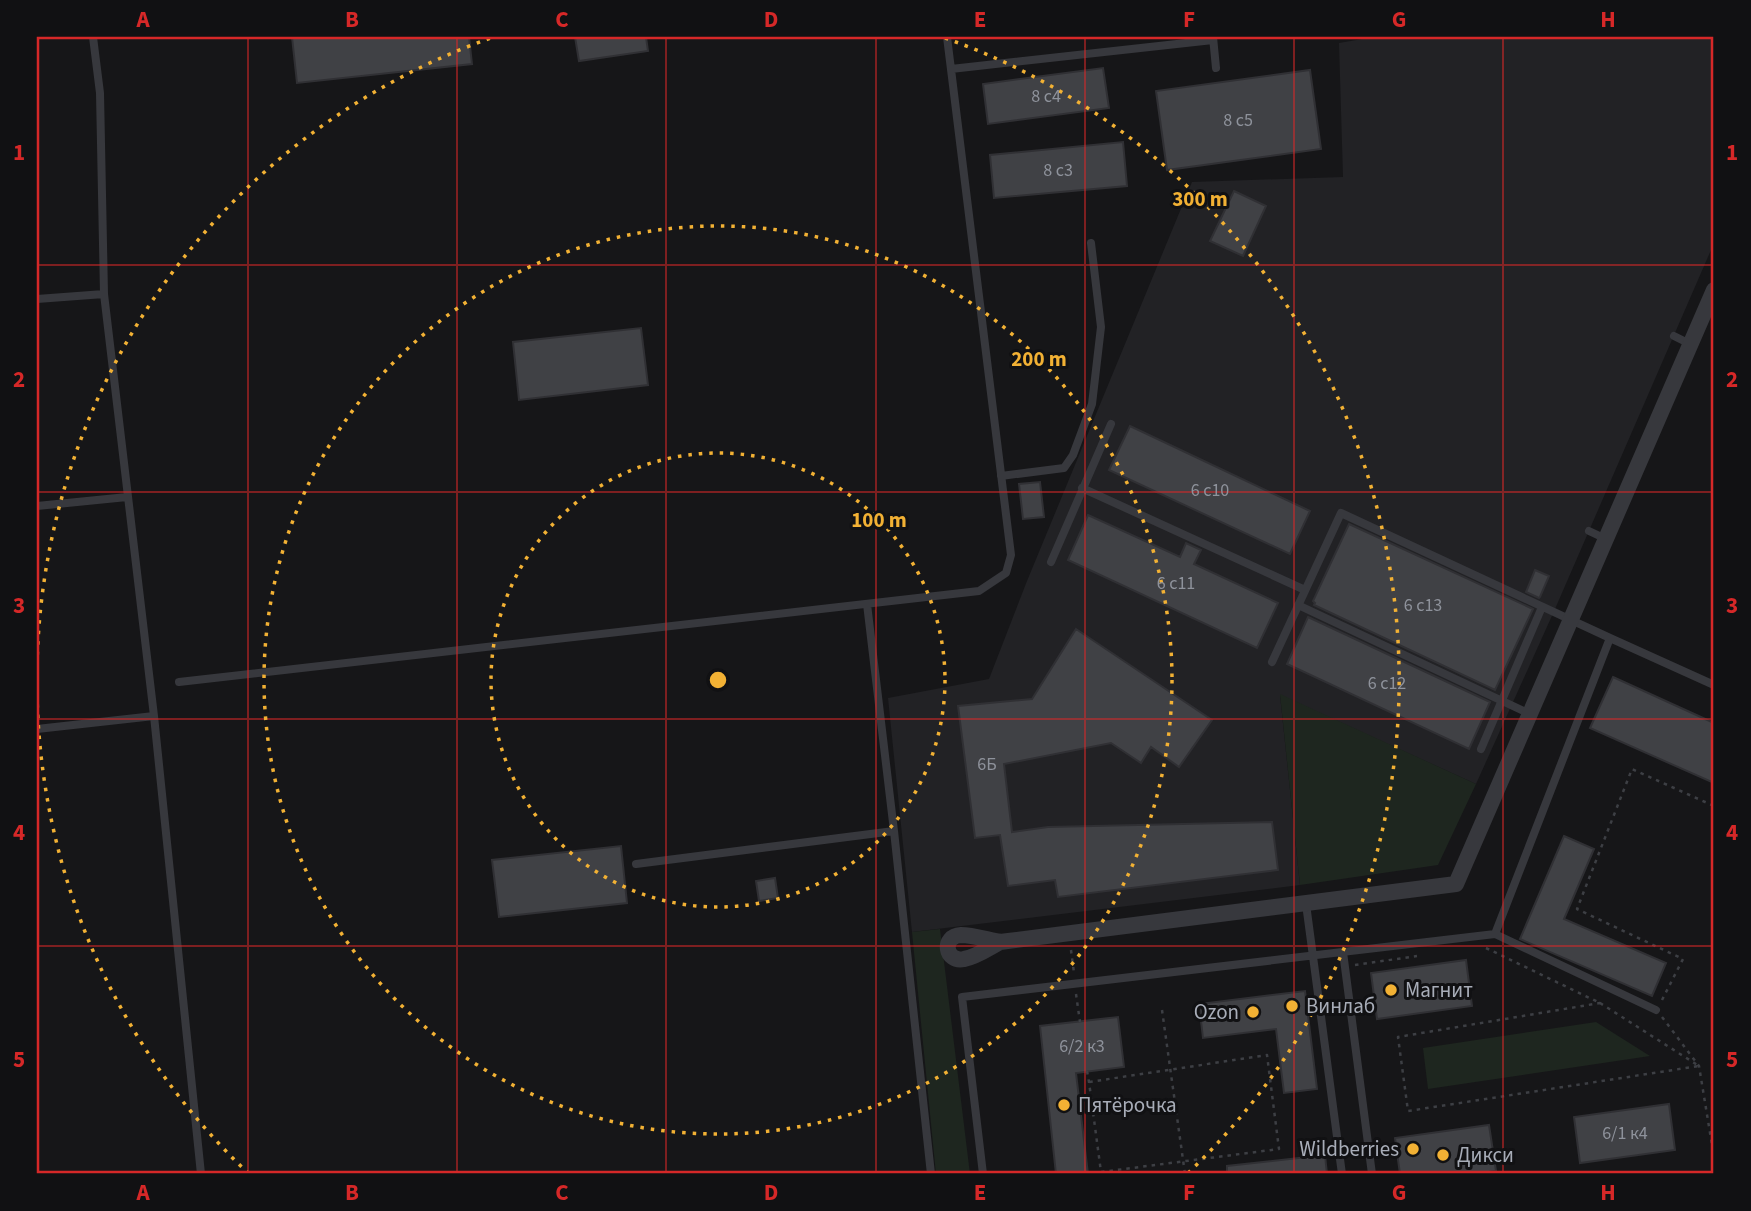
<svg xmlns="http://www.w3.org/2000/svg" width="1751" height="1211" viewBox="0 0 1751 1211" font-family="'Source Sans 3',sans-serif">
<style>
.built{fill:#222225}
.green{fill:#1e261f}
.building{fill:#404145;stroke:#303034;stroke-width:2}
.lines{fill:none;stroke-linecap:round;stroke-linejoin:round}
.path{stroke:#3d3f44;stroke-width:2.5;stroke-dasharray:3.5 5;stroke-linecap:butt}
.service{stroke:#37383d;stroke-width:8}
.minor{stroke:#37383d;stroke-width:16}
.grid{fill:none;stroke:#d62828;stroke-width:2;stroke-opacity:0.55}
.ring{fill:none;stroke:#f2b134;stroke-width:3.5;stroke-dasharray:3.5 7}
.poi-dot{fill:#f2b134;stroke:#111113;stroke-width:2.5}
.labels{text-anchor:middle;stroke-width:6;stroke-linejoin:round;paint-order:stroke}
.number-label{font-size:18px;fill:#8e929b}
.poi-label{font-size:21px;fill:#a8adb8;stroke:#111113;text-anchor:start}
.centre{fill:#f2b134;stroke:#111113;stroke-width:3.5}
.ring-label{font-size:21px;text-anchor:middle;font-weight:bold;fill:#f2b134;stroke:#111113;stroke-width:6;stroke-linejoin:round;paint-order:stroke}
.neatline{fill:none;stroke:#d62828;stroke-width:2.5}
.grid-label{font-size:23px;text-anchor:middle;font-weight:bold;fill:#d62828}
</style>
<rect width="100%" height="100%" fill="#161618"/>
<path class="built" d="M1374 37H1714V243L1555 609 1476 784 1280 695 1300 885 912 932 888 698 989 679 1027 581 1192 182 1343 177 1339 43Z"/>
<path class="green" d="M1280 694 1476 784 1438 865 1300 885Z
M940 929 970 1174H936L912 932Z
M1596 1022 1650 1056 1428 1089 1423 1048Z"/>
<path class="building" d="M292 37H469L472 64 297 83Z
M575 37H646L648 51 579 61Z
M1103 68 1109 108 988 124 983 84Z
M1310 70 1321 149 1167 170 1156 91Z
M1123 142 1127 186 994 198 990 155Z
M1234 191 1266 206 1243 256 1210 241Z
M641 328 648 385 519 400 513 342Z
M1130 426 1310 511 1290 554 1109 470Z
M1040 482 1044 517 1023 519 1019 484Z
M1088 515 1180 557 1186 543 1201 550 1194 564 1278 603 1257 648 1068 560Z
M1349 524 1533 609 1495 690 1314 605 1315 603 1313 601Z
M1535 570 1549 576 1540 597 1539 598 1526 592Z
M1308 617 1490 702 1469 749 1287 664Z
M1076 629 1212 720 1179 767 1151 747 1141 763 1111 743 1004 764 1012 832 1048 827 1272 822 1278 870 1058 897 1055 880 1008 886 1000 835 975 838 958 706 1032 699Z
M1613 677 1714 723V783L1590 728Z
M1564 836 1594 849 1564 919 1666 963 1652 996 1520 939Z
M621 846 627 903 499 917 492 860Z
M775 878 778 898 759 901 756 881Z
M1466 960 1472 1006 1377 1019 1371 973Z
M1305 991 1317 1089 1284 1093 1276 1029 1203 1038 1199 1004Z
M1118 1017 1124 1067 1076 1073 1088 1174H1056L1040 1026Z
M1669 1104 1675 1150 1580 1163 1574 1117Z
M1489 1125 1496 1171 1474 1174H1400L1395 1138Z
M1325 1155 1327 1174H1227V1166Z"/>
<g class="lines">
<path class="path" d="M1486 948 1600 1003
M1071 950 1074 973
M1355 965 1417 956
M1076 994 1080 1022
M1662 1000 1683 959 1577 909 1632 769 1714 806
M1600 1003 1699 1066 1408 1111 1398 1037Z
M1162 1010 1185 1174
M1662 1017 1699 1066 1714 1157
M1087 1071 1089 1082 1101 1172 1279 1149 1267 1055 1089 1082"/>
<path class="service" d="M93 37 100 93 104 294 154 716 201 1174
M1213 37 1216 68
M951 69 1213 40
M37 299 104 294
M1674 336 1690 344
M1001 476 1064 468 1073 455 1092 404 1101 327 1091 243
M1082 488 1305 590
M37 506 127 497
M1589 531 1606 539
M1051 562 1111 424
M867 604 894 831 931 1174
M1298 605 1530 714
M1272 662 1341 513 1610 638
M179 682 979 591 1006 573 1011 555 947 37
M37 729 154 716
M1481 749 1542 607
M636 864 894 831
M1306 904 1342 1174
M1495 934 1610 638 1714 685
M1343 952 1372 1174
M983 1174 962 997 1495 934 1656 1010"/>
<path class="minor" d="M1000 942C989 948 976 957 964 959 945 963 941 936 961 935 973 935 988 940 1000 942L1456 884 1714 290"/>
</g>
<path class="grid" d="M248 37V1174M457 37V1174M666 37V1174M876 37V1174M1085 37V1174M1294 37V1174M1503 37V1174M37 265H1714M37 492H1714M37 719H1714M37 946H1714"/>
<g class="ring">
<circle cx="718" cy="680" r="227"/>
<circle cx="718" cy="680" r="454"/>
<path d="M249 1174A681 681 0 0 1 491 38M945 38A681 681 0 0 1 1187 1174"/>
</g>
<g class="poi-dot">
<circle cx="1391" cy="990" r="7"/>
<circle cx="1292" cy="1006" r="7"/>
<circle cx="1253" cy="1012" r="7"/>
<circle cx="1064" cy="1105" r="7"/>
<circle cx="1413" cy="1149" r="7"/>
<circle cx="1443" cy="1155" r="7"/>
</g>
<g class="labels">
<g class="number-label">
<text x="1046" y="102">8 с4</text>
<text x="1238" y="126">8 с5</text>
<text x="1058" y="176">8 с3</text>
<text x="1210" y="496">6 с10</text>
<text x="1176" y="589">6 с11</text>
<text x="1423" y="611">6 с13</text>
<text x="1387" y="689">6 с12</text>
<text x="987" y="770">6Б</text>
<text x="1082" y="1052">6/2 к3</text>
<text x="1625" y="1139">6/1 к4</text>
</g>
<g class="poi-label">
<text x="1405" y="997">Магнит</text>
<text x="1306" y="1013">Винлаб</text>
<text x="1239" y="1019" text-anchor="end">Ozon</text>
<text x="1078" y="1112">Пятёрочка</text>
<text x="1399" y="1156" text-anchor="end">Wildberries</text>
<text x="1457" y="1162">Дикси</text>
</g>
</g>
<circle cx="718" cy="680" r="10" class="centre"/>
<g class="ring-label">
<text x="1200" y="206">300 m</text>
<text x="1039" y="366">200 m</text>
<text x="879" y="527">100 m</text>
</g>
<rect width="1751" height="1211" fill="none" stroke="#111113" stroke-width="77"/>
<rect x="38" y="38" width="1674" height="1134" class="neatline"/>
<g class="grid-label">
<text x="143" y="27">A</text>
<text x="352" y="27">B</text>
<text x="562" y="27">C</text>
<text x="771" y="27">D</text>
<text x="980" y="27">E</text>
<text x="1189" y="27">F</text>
<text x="1399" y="27">G</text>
<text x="1608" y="27">H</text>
<text x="19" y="160">1</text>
<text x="1732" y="160">1</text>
<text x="19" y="387">2</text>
<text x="1732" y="387">2</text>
<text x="19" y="613">3</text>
<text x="1732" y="613">3</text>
<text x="19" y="840">4</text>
<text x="1732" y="840">4</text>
<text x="19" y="1067">5</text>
<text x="1732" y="1067">5</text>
<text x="143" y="1200">A</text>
<text x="352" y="1200">B</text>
<text x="562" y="1200">C</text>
<text x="771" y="1200">D</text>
<text x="980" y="1200">E</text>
<text x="1189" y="1200">F</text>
<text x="1399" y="1200">G</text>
<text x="1608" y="1200">H</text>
</g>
</svg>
